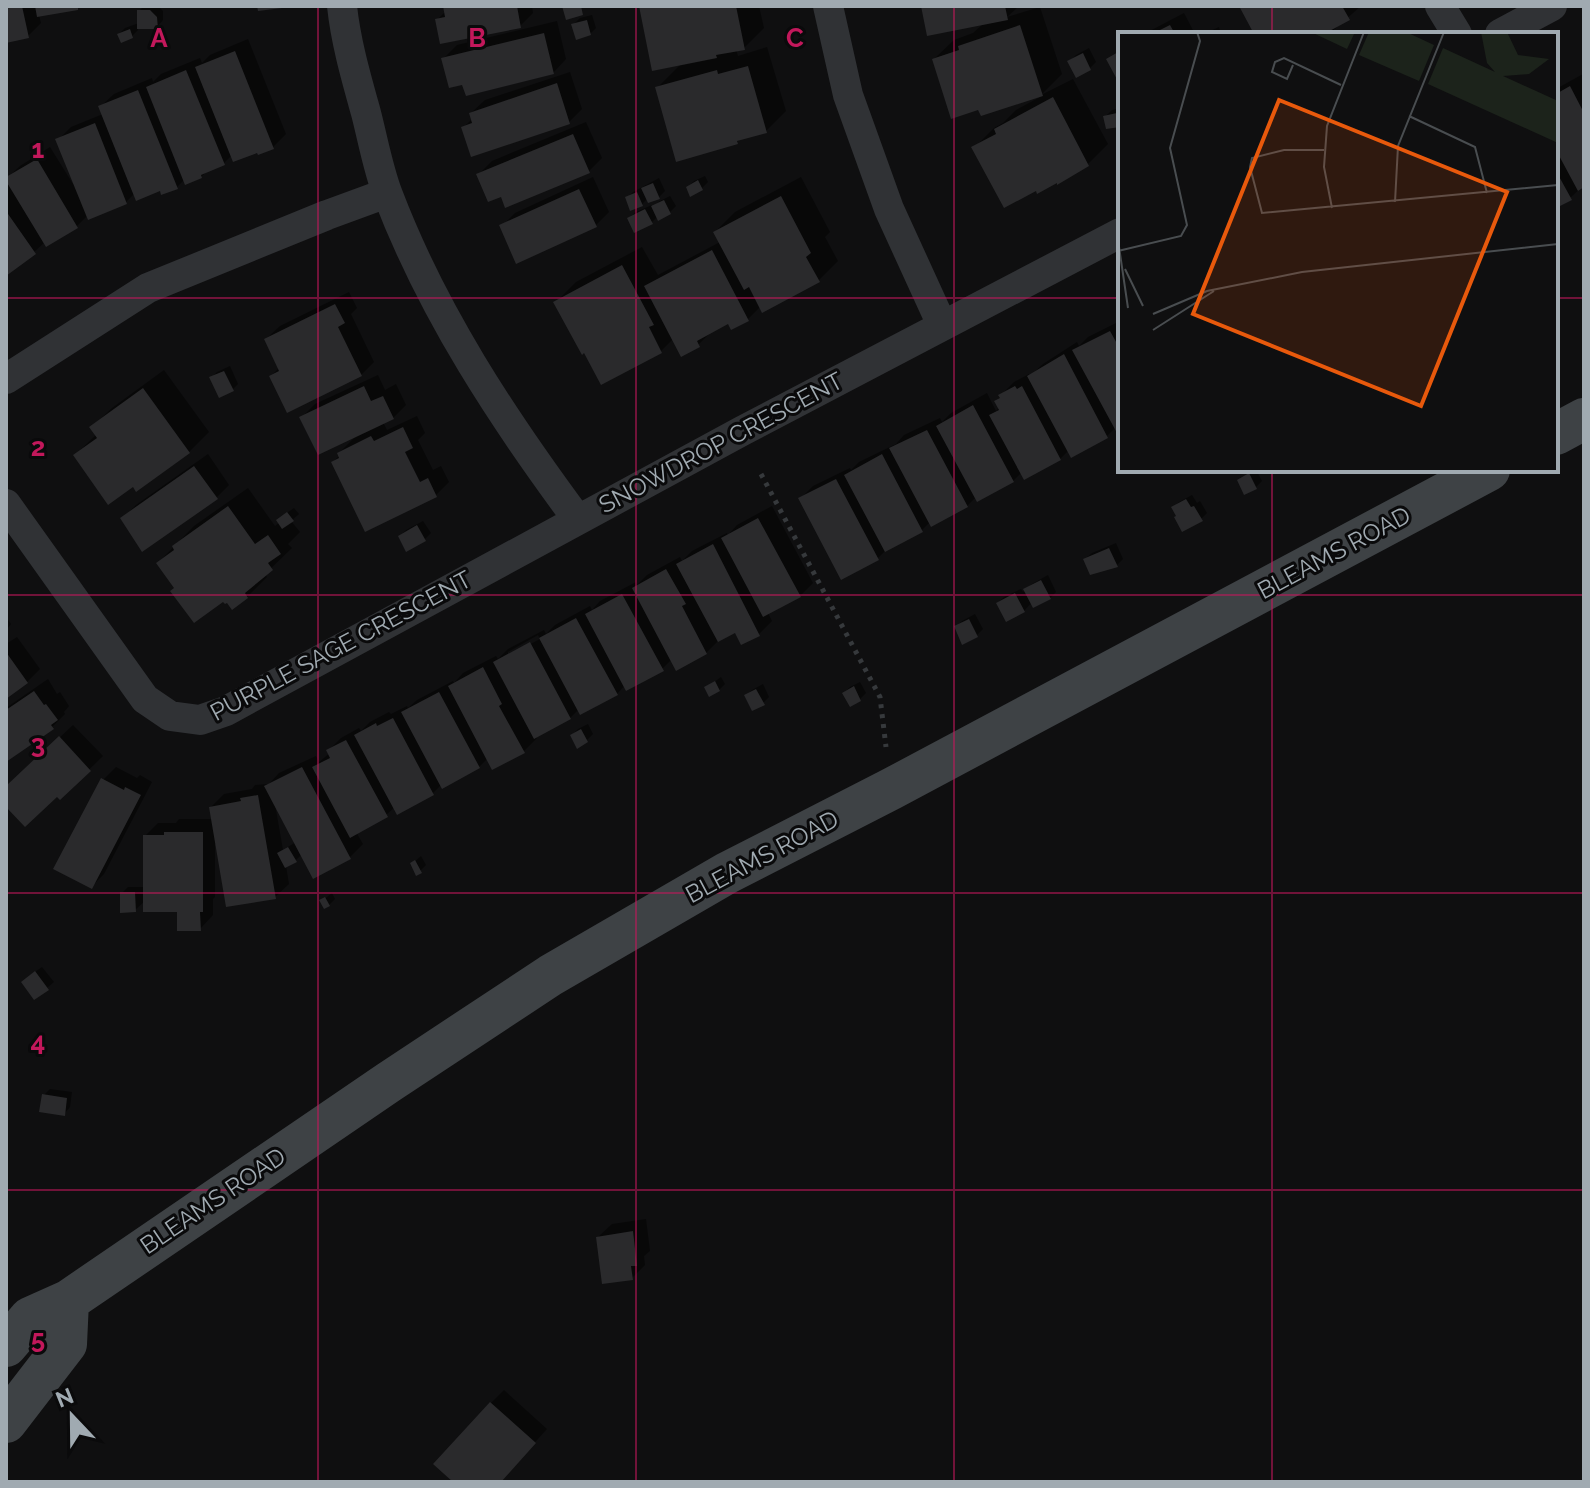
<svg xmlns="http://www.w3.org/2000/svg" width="1590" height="1488" viewBox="0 0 1590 1488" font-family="Raleway,sans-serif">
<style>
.shadow{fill:#0007;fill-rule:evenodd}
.building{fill:#2a2a2c}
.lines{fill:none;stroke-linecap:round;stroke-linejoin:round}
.path{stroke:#36393c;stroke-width:5;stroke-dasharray:4 6;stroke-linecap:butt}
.street{stroke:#303235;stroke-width:30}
.secondary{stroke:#3e4245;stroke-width:42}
.grid{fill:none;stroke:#c2185b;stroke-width:2;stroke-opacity:0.55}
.labels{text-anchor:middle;stroke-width:6;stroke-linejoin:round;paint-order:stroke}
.street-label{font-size:24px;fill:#a0aab1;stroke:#0a0a0b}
.inset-road{fill:none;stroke:#494d50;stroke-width:2}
.view{fill:#e8590c;fill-opacity:0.15;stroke:#e8590c;stroke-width:4}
.inset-edge{fill:none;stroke:#a0aab1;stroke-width:4}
.grid-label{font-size:26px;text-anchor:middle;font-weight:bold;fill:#c2185b;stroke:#0a0a0b;stroke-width:6;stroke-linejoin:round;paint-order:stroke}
</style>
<rect width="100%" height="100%" fill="#0f0f10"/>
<path class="shadow" d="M6 6H80L78 8 39 15 41 23 28 36 6 41Z
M144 6H158L163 11V20L157 27H137L138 30 132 36 119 34 125 28 139 23V11Z
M445 6H532L533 13 520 26 437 20 446 11Z
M641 6H759L764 28 744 48 736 49 738 56 767 47 786 111 766 131 741 138 737 142 657 88 682 63Z
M923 6H1019L1007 17 1040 7 1062 74 1041 95 1073 79 1108 144 1088 164 1058 182 974 148 994 128 1003 123 1016 110 1040 97 934 59 954 40 973 33 984 23Z
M1242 6H1361L1329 34H1257Z
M1184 13 1195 34H1144Z
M592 15 596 28 590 34 574 24 580 18Z
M557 21 566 59 553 73 464 82 444 58 457 45Z
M1219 27 1221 34H1205L1206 33Z
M248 39 286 134 273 147 232 155 224 163 208 170 201 177 185 179 177 187 135 193 126 202 89 217 88 215 77 226 47 245 45 242 34 252 6 273V179L20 166 50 147 73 184 75 183 58 140 71 127 103 114 100 107 114 94 152 78 153 82 161 74 200 58 202 63 210 55Z
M1089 48 1096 62 1090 68 1077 75 1070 61 1076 55Z
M570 72 582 109 569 122 463 128 473 118 471 113 485 100Z
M1583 74 1584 185 1570 198 1556 206V89Z
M1120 108 1119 125 1106 116 1112 110Z
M586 122 602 158 588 172 502 194 479 174 492 161Z
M705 176 708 182 702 188 688 187 694 181Z
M593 177 609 212 596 225 502 226 515 213Z
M801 177 830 232 825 237 838 261 818 281 761 306 748 319 729 321 711 332 698 345 674 338 661 351 556 302 576 282 642 247 658 275 720 242 715 232 735 212Z
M659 178 665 191 659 197 648 198 642 204 627 198 633 192Z
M670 196 676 206 670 212 658 216 652 222 629 218 636 212 652 205 653 207 660 201Z
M349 292 357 308 351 314 374 362 361 375 271 376 280 367 266 339 280 326Z
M1120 321V429L1116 427 1107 436 1069 450 1060 459 1022 472 1013 481 976 497 967 506 930 522 922 530 888 548 878 558 800 499 813 486 850 468 851 470 859 462 896 444 904 435 940 418 942 422 951 413 987 393 996 411 1000 407 1001 395 1014 382 1029 374 1030 376 1043 364 1077 342 1079 346 1088 337Z
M230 366 238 384 232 390 211 378 217 372Z
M164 370 209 432 189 452 137 489 133 484 75 455 97 434 92 427 112 408Z
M378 375 385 390 396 384 406 405 393 418 383 422 387 430 417 416 425 433 418 440 433 470 441 466 449 482 436 495 333 462 340 455 339 453 357 435 302 417 315 404Z
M208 454 229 485 216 498 123 518 136 505Z
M1254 470H1256L1262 481 1256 487 1239 480Z
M248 488 275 526 280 522 284 515 294 508 299 514 291 521 300 532 288 544 292 548 265 574 267 577 247 597 227 600 176 588 158 563 194 526Z
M1192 495 1197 503 1200 501 1207 513 1201 519 1178 516 1173 508 1179 502Z
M772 506 813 583 800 596 768 613 772 621 759 634 735 630 719 640 706 653 672 659 662 669 625 685 617 694 579 709 570 718 536 736 537 738 524 751 488 758 479 767 442 784 433 793 397 812 395 807 386 815 356 832 363 844 350 857 314 876 302 854 295 861 286 866 289 884 275 897 217 844H215V897L213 899V915L200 929 179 910 145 901 135 910 122 893 128 887H145V836L158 823H176L179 819H213L211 807 224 794 252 789 255 785 269 784 279 773 316 756 319 762 330 753 328 751 341 738 359 728 361 731 370 722 389 712 391 714 407 706 408 708 417 700 453 681 454 683 463 673 496 656 498 659 508 649 544 630 546 634 555 625 590 606 592 610 600 601 636 582 637 585 647 575 680 557 682 561 692 551 727 533 728 535 737 525ZM538 635 540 639 508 656V652ZM275 804 296 842 283 850Z
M423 521 431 533 425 539 400 536 406 530Z
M1116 543 1123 559 1117 565 1085 559 1092 553Z
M1048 575 1056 592 1050 598 1032 602 1024 611 998 603 1004 597 1021 589 1023 592 1032 584Z
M975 614 983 629 977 635 956 627 962 621Z
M6 617 11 624 6 630Z
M17 637 40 669 27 682 6 696V644Z
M721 677 725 684 719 690 706 688Z
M48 679 57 694 60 692 69 706 64 712 65 714 52 727 6 759V708Z
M860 682 866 693 860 699 850 705 844 693 850 687Z
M763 684 769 697 763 703 746 696 752 690Z
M588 724 593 734 587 740 572 735 578 729Z
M73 725 103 756 60 798 57 794 6 805V788Z
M116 767 137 778 140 775 152 782 104 874 91 887 103 780Z
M421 856 426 865 420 871 412 864Z
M332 893 335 899 329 905 322 901Z
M42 967 54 982 35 998 29 976Z
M50 1089 72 1092 70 1107 64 1114 44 1095Z
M646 1219 650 1251 644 1256 645 1265 632 1278 598 1237 612 1224Z
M504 1390 547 1429 499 1482H456L491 1403Z"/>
<path class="building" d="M6 6H22L29 38 6 43Z
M35 6H78V10L37 17Z
M257 6H281L282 8 258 11Z
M443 6H517L521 28 440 44 435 19 445 17Z
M562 6H581L583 15 566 20Z
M639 6H736L745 50 716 55 717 58 652 71Z
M921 6H1005L1008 20 927 36Z
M1239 6H1342L1350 20 1324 34H1254Z
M137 10H150L157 17 158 29H137Z
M587 20 591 35 576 40 571 24Z
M1020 25 1043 96 981 116 978 110 951 119 932 59 959 50 958 46Z
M1170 25 1175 34H1152Z
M130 29 133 38 121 43 117 34Z
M544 33 554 74 466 96 462 85 449 88 441 58Z
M235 51 274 149 258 155 257 153 233 162 195 67Z
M1120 51V85L1106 59Z
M1083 53 1091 70 1076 78 1067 61Z
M748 66 767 133 737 141 738 144 676 162 655 87 717 70 718 74Z
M186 70 225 165 201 175 202 178 185 185 146 87Z
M557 83 570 124 471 157 461 127 472 123 469 113Z
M1570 86 1584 113V187L1578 191 1556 150V94Z
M138 90 178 189 161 195 160 191 136 201 98 106Z
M1053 97 1089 166 1057 185V183L1037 194 1036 191 1004 208 971 147 996 134 994 129Z
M1117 113 1120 127 1106 129 1103 116Z
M95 123 127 204 88 220 55 139Z
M573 134 590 173 505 208 501 197 488 202 476 174Z
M37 159 78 228 46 247 6 181V177Z
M1556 171 1572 200 1556 208Z
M698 180 703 190 690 197 686 187Z
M653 183 660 199 648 203 641 188Z
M579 189 597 227 516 264 499 225Z
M637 192 643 206 630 211 625 197Z
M781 196 811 253 806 257 820 282 762 313 749 287 744 290 713 232Z
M664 200 671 214 658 221 651 206Z
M645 209 653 224 634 233 627 218Z
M6 211 36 254 6 276Z
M712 250 749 321 731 330 728 324 697 341 700 347 681 357 644 286Z
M622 265 654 325 649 327 662 353 601 385 584 353 582 355 553 302Z
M335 304 345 323 338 327 362 376 287 413 269 376 279 371 264 339Z
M1110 331 1120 349V431L1117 433 1072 350Z
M1064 354 1108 438 1071 458 1027 376Z
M224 371 234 391 219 398 209 377Z
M364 386 371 401 383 396 394 419 318 455 299 417Z
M1015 386 1017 389 1022 386 1061 460 1024 480 989 415 999 410 994 401 1000 398 998 395Z
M143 388 190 453 136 492 133 487 108 505 73 455 97 438 89 427Z
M973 405 1014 482 977 502 936 426Z
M403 427 413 448 405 452 420 482 428 478 437 497 365 532 331 462 339 458 337 453 371 436 374 441Z
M927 430 968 507 931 527 889 448Z
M882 454 923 532 885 552 844 475Z
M194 466 218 499 142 552 120 518Z
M1249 473 1257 489 1244 495 1237 480Z
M836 479 879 560 841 580 798 498Z
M1186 499 1191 507 1194 506 1203 521 1182 532 1174 517 1176 516 1171 507Z
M228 506 255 544 268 535 281 554 268 563 273 570 245 593 248 598 232 610 227 603 225 604 223 602 194 623 170 591 174 588 156 563 174 550 172 546Z
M287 512 294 521 282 529 276 520Z
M758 518 801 597 763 617 721 538Z
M417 525 426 541 406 552 398 536Z
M713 544 760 636 741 645 735 633 718 642 676 564Z
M1109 548 1118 567 1090 575 1083 559Z
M666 569 686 604 682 606 707 654 676 671 632 588Z
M1041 580 1051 599 1033 608 1023 589Z
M1015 593 1025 612 1006 622 996 603Z
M622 594 664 671 626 691 585 614Z
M576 618 618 695 580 715 539 638Z
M969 619 978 637 962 645 954 626Z
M530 642 571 719 534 739 493 662Z
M6 652 28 683 6 699Z
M483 667 502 704 499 706 525 753 492 770 448 686Z
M715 681 720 691 709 697 704 687Z
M854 686 861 701 850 707 842 693Z
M756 689 765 705 752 711 744 695Z
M34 691 44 705 46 704 58 720 51 725 54 729 6 762V710Z
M439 692 480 768 442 789 401 712Z
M393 718 434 795 397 815 354 735 376 723 377 726Z
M581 729 588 742 577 749 570 735Z
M59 736 91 771 60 800 57 797 25 827 6 807V786Z
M346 740 388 817 350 838 312 767 330 758 326 750Z
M302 767 351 859 313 879 264 786Z
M101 778 124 790 125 787 141 795 92 889 53 869Z
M258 795 276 899 226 907 209 807 241 801 240 798Z
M164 832H203V912H200L201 931H177V912H143V835H164Z
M288 847 297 862 285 868 277 853Z
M415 860 422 873 416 876 410 863Z
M120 892H135L136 912 120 913Z
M325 897 330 906 324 909 319 900Z
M35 971 49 990 34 1000 21 982Z
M42 1094 67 1098 65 1116 39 1112Z
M633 1231 637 1266H631L633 1280 602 1284 596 1237Z
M490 1402 536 1443 501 1482H453L433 1464Z"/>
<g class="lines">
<path class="path" d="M761 474 880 697 886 747"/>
<path class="street" d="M342 6C346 43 356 77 366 113 373 140 378 169 388 195 433 313 503 419 578 520
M828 6 848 95 889 209 942 325
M1440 6 1457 34
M1500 34 1552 6
M6 379 148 288 327 215 387 193
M6 504 145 699 170 716 200 720 226 711 742 431 1120 233"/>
<path class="secondary" d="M1556 434 1584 419
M6 1346 30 1318 68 1301 389 1082 551 975 727 873 891 789 1489 470
M6 1422 66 1344 68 1301"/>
</g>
<path class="grid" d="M318 6V1482M636 6V1482M954 6V1482M1272 6V34M6 298H1120M1556 298H1584M1272 470V1482M6 595H1584M6 893H1584M6 1190H1584"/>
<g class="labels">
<g class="street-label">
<text transform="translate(721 443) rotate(-28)" y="8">SNOWDROP CRESCENT</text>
<text transform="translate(1334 553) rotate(-28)" y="8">BLEAMS ROAD</text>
<text transform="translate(341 646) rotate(-28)" y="8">PURPLE SAGE CRESCENT</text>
<text transform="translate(762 857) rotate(-28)" y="8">BLEAMS ROAD</text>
<text transform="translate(213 1201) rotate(-34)" y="8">BLEAMS ROAD</text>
</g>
</g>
<g transform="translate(1118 32)">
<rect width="440" height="440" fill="#0f0f10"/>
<path d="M193 0H237L229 17ZM251 0H288L316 13 301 49 241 23ZM363 0H389L400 23 431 27 411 42 385 44 440 69V111L310 52 325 16 377 40 369 31Z" fill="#1c231b"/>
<path class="inset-road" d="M175 33 169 47 154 40 157 30 166 26 223 53M291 84 357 115 369 161M206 118H166L134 126 132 135 144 181 440 153M277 170 280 114 326 0M214 176 206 135 209 94 246 0M0 208 10 276M0 219 63 204 69 193 52 116 82 9 79 0M7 237 25 274M35 282 89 259 184 240 440 212M35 298 96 259"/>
<path class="view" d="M161 68 389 160 303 374 75 282Z"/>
<rect width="440" height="440" class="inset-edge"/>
</g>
<g class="grid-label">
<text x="159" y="47">A</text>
<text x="477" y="47">B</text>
<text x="795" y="47">C</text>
<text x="38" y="158">1</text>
<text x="38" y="456">2</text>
<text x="38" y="753">3</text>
<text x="38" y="1051">4</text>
<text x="38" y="1348">5</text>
</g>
<rect width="1590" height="1488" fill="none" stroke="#a0aab1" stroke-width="16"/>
<g transform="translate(72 1416) rotate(338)" stroke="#0a0a0b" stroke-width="6" paint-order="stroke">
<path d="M0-6L14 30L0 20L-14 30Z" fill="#a0aab1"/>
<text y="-12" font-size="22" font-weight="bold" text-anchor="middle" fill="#a0aab1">N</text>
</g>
</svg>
